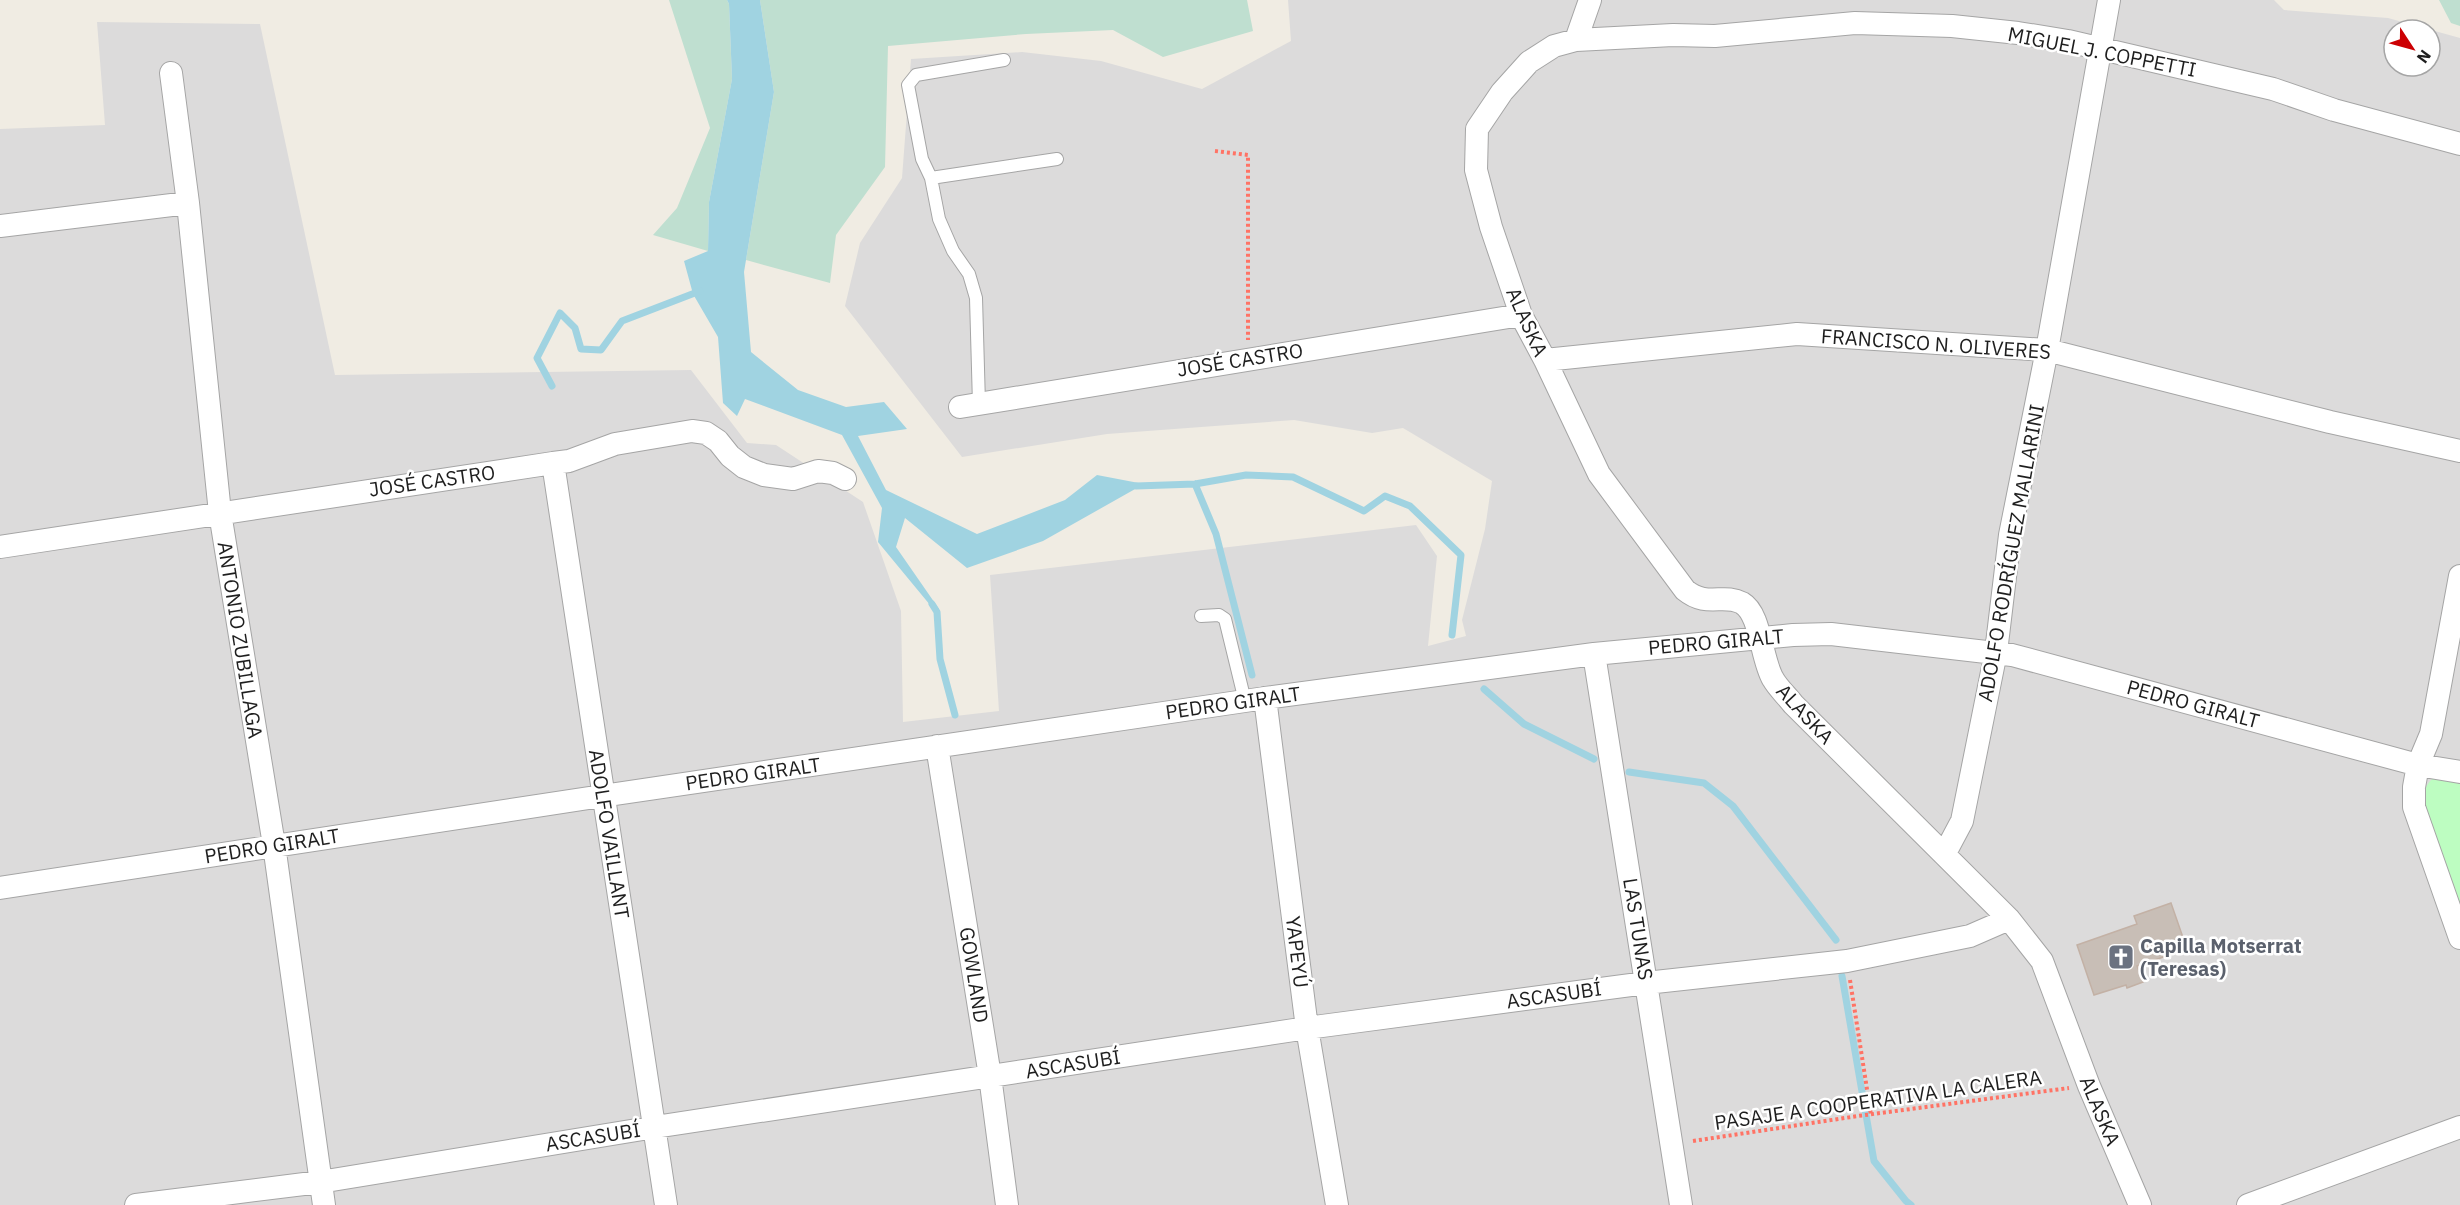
<svg xmlns="http://www.w3.org/2000/svg" width="2460" height="1205" viewBox="0 0 2460 1205" font-family="'IBM Plex Sans',sans-serif">
<style>
.residential{fill:#dcdbdb;fill-rule:evenodd}
.wetland{fill:#bfdfd0}
.park{fill:#bdfdc1}
.water{fill:#a0d3e1}
.lines{fill:none;stroke-linecap:round;stroke-linejoin:round}
.stream{stroke:#a0d3e1;stroke-width:7}
.building{fill:#c8beb6;stroke:#c3b1a5;stroke-width:1.5}
.service-casing{stroke:#a5a5a5;stroke-width:14}
.minor-casing{stroke:#a5a5a5;stroke-width:24}
.path{stroke:#ff7365;stroke-width:4;stroke-dasharray:3 3;stroke-linecap:butt}
.service{stroke:#fff;stroke-width:12}
.minor{stroke:#fff;stroke-width:22}
.labels{text-anchor:middle;stroke-width:5;stroke-linejoin:round;paint-order:stroke}
.street-label{font-size:20px;fill:#1e1e1e;stroke:#fff}
.worship-label{font-size:20px;font-weight:bold;fill:#5b616d;stroke:#fff;text-anchor:start}
</style>
<rect width="100%" height="100%" fill="#f0ece3"/>
<path class="residential" d="M1288 0H2274L2284 10 2388 18 2460 38V1205H0V129L105 125 97 22 260 24 335 375 691 370 747 443 776 445 863 502 901 611 903 722 999 711 990 575 1416 525 1437 556 1428 646 1466 636 1462 620 1485 529 1492 481 1403 428 1372 433 1294 420 1107 434 962 457 845 306 860 243 902 178 911 59 1022 52 1101 61 1202 89 1291 41ZM2394 30H2430V66H2394Z"/>
<path class="wetland" d="M669 0H727L729 4 732 79 709 202 708 251 653 235 677 208 710 128Z
M760 0H1247L1253 31 1163 57 1113 30 1026 34 888 46 885 167 836 235 830 283 746 260 774 92Z
M2439 0H2460V26L2451 23Z"/>
<path class="park" d="M2437 775 2460 779V906C2449 877 2422 823 2424 794 2425 786 2430 780 2437 775Z"/>
<path class="water" d="M727 0H760L774 92 744 272 751 352 798 390 846 407 884 402 907 429 858 436 886 490 977 534 1065 500 1097 475 1144 484 1043 541 967 568 905 518 896 547 939 609 935 611 878 542 882 508 842 435 745 399 737 416 723 403 718 337 693 294 684 261 708 251 709 202 732 79 729 4Z"/>
<g class="lines">
<path class="stream" d="M552 386 537 358 560 313 575 328 581 349 601 350 622 321 700 291
M1195 484 1216 534 1252 675
M1136 486 1195 484 1246 475 1293 477 1364 511 1385 496 1410 506 1461 555 1452 635
M932 604 937 612 940 659 955 715
M1484 689 1524 724 1594 759
M1629 772 1704 783 1733 806 1836 940
M1842 976 1874 1161 1906 1201 1911 1205"/>
</g>
<path class="building" d="M2171 903 2187 949 2137 966 2143 982 2127 988 2126 985 2094 995 2077 945 2137 924 2134 916Z"/>
<g class="lines">
<defs>
<path id="service" d="M931 178 1057 159
M979 404 976 298 969 274 953 251 939 219 931 178 922 159 908 85 916 75 1004 60
M1201 616 1219 615 1225 619 1245 701"/>
<path id="minor" d="M1576 40 1590 0
M171 73 188 203 220 513 274 845 324 1205
M0 226 188 203
M1545 360 1797 334 2047 350 2330 422 2460 451
M960 407 1521 315
M553 463 666 1205
M0 547 553 463 569 461 615 444 692 431 706 433 718 441 730 456 744 467 764 475 793 479 818 471 833 473 845 479
M2460 576 2431 734 2418 765 2414 787V807L2460 938
M1594 654 1681 1205
M1265 698 1307 1028 1337 1205
M937 746 990 1076 1007 1205
M1945 853 1962 821 1996 652 2010 535 2047 350 2109 0
M0 888 602 796 1265 698 1594 654 1793 635 1831 634 2012 655 2418 765 2460 772
M136 1205 320 1182 655 1127 1307 1028 1646 983 1847 961 1970 936 2009 919
M2140 1205 2089 1086 2042 961 2009 919 1793 704C1787 696 1778 688 1773 679 1761 659 1761 614 1742 603 1723 593 1707 608 1685 590L1599 474 1545 360 1521 315 1491 227 1476 170 1477 129 1502 92 1529 62 1554 46 1576 40 1673 35 1715 36 1855 23 1952 26 2018 33 2068 41 2273 89 2334 110 2460 144
M2248 1205 2460 1127"/>
</defs>
<use href="#service" class="service-casing"/>
<use href="#minor" class="minor-casing"/>
<path class="path" d="M1215 151 1248 155V340
M1850 980 1871 1115
M1693 1141 1858 1116 2069 1088"/>
<use href="#service" class="service"/>
<use href="#minor" class="minor"/>
</g>
<defs>
<symbol id="church-square" viewBox="-11 -11 22 22"><rect x="-9" y="-9" width="18" height="18" rx="4" fill="#6b7280" stroke="#fff"/><path d="M-1.2-6h2.4v3.5h3.3v2.4h-3.3V6h-2.4V-.1h-3.3v-2.4h3.3Z" fill="#fff"/></symbol>
</defs>
<g fill-rule="evenodd">
<use href="#church-square" x="2106" y="942" width="30" height="30"/>
</g>
<g class="labels">
<g class="street-label">
<text transform="translate(2102 52) rotate(11)" y="7">MIGUEL J. COPPETTI</text>
<text transform="translate(1527 322) rotate(66)" y="7">ALASKA</text>
<text transform="translate(1936 344) rotate(4)" y="7">FRANCISCO N. OLIVERES</text>
<text transform="translate(1240 360) rotate(-9)" y="7">JOSÉ CASTRO</text>
<text transform="translate(432 481) rotate(-8)" y="7">JOSÉ CASTRO</text>
<text transform="translate(2011 553) rotate(-80)" y="7">ADOLFO RODRÍGUEZ MALLARINI</text>
<text transform="translate(240 640) rotate(81)" y="7">ANTONIO ZUBILLAGA</text>
<text transform="translate(1716 642) rotate(-5)" y="7">PEDRO GIRALT</text>
<text transform="translate(1233 703) rotate(-8)" y="7">PEDRO GIRALT</text>
<text transform="translate(2193 704) rotate(15)" y="7">PEDRO GIRALT</text>
<text transform="translate(1805 714) rotate(47)" y="7">ALASKA</text>
<text transform="translate(753 774) rotate(-8)" y="7">PEDRO GIRALT</text>
<text transform="translate(609 834) rotate(81)" y="7">ADOLFO VAILLANT</text>
<text transform="translate(272 846) rotate(-9)" y="7">PEDRO GIRALT</text>
<text transform="translate(1638 929) rotate(81)" y="7">LAS TUNAS</text>
<text transform="translate(1297 952) rotate(83)" y="7">YAPEYÚ</text>
<text transform="translate(974 975) rotate(81)" y="7">GOWLAND</text>
<text transform="translate(1554 995) rotate(-8)" y="7">ASCASUBÍ</text>
<text transform="translate(1073 1064) rotate(-9)" y="7">ASCASUBÍ</text>
<text transform="translate(1878 1100) rotate(-8)" y="7">PASAJE A COOPERATIVA LA CALERA</text>
<text transform="translate(2100 1111) rotate(67)" y="7">ALASKA</text>
<text transform="translate(593 1137) rotate(-9)" y="7">ASCASUBÍ</text>
</g>
<g class="worship-label">
<text x="2140" y="953">Capilla Motserrat<tspan x="2140" dy="23">(Teresas)</tspan></text>
</g>
</g>
<g transform="translate(2412 48) rotate(126)"><circle r="28" fill="#ffffff" stroke="#a5a5a5" stroke-width="1.5"/>
<path d="M0-4.5L10 22L0 15L-10 22Z" fill="#cc0003"/>
<text y="-9" font-size="16" font-weight="bold" text-anchor="middle" fill="#1e1e1e">N</text>
</g>
</svg>
